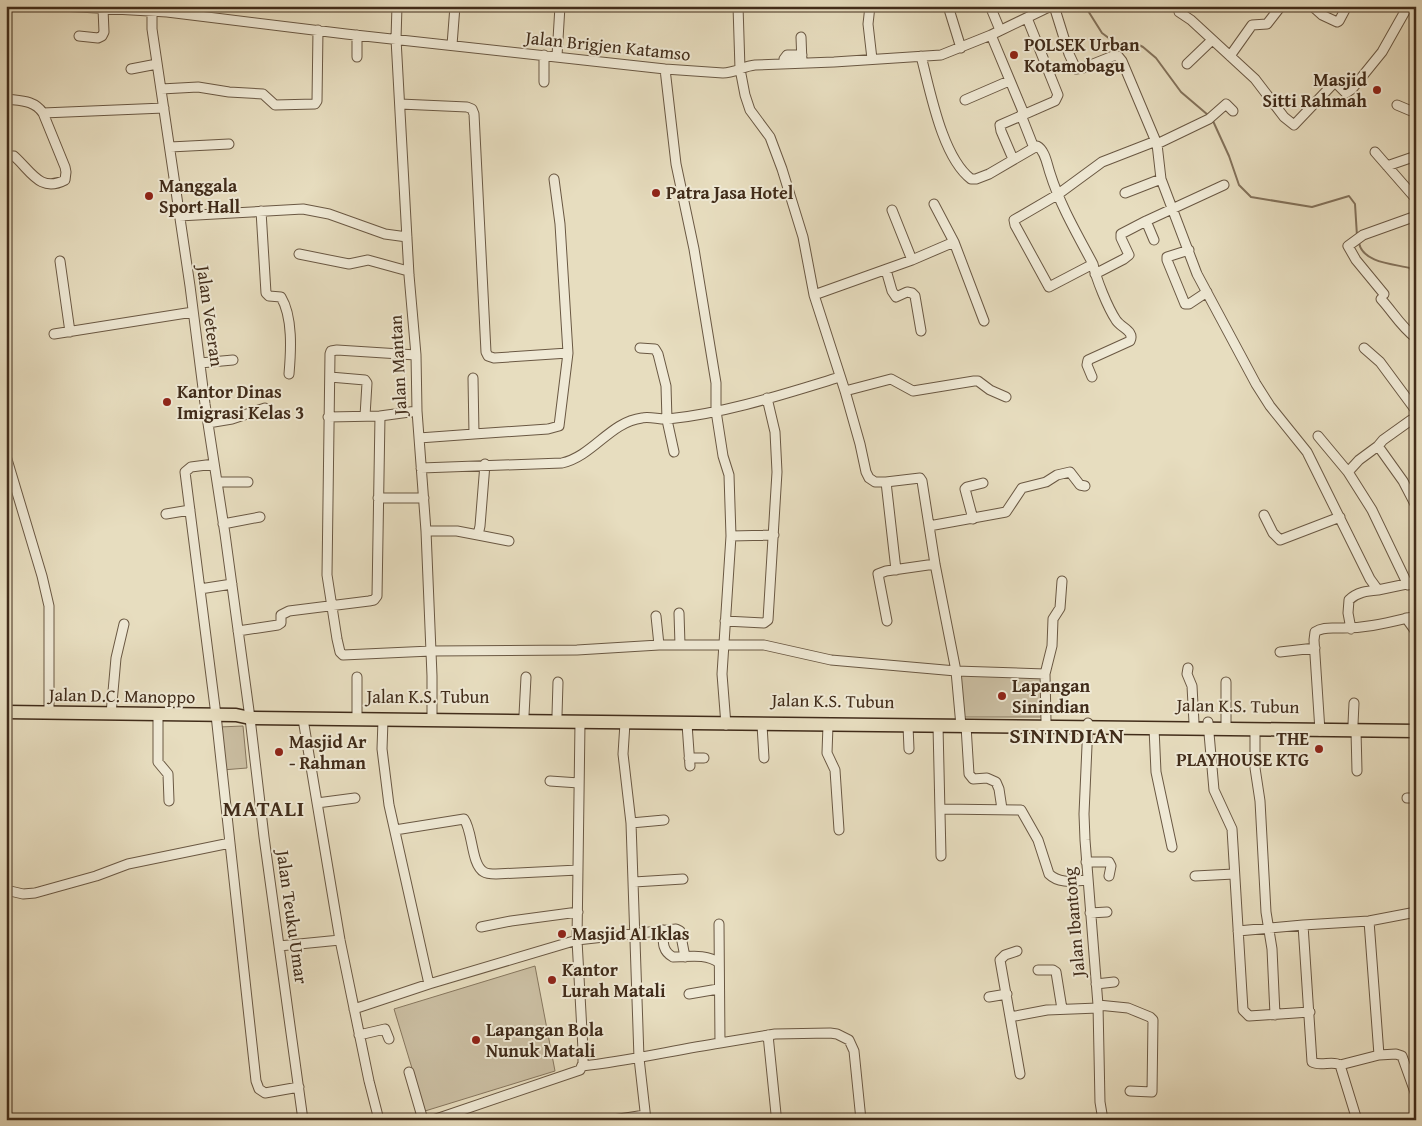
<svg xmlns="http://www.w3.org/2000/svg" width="1422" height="1126" viewBox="0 0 1422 1126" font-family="'Gentium Book Plus',serif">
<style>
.green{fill:#cbbfa3;stroke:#86765e}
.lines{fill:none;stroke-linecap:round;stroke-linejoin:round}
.stream{stroke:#83725b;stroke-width:2}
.minor-casing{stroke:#6a5843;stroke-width:11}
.highway-casing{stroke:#412c1a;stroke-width:15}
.minor{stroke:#efe9d5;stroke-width:9}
.highway{stroke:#e7ddbf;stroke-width:12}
.poi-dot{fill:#8f2418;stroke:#efe9d5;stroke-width:2}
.labels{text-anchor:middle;stroke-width:4;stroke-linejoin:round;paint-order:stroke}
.poi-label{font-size:18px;font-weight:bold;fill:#412c1a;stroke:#efe9d5;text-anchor:start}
.street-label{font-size:18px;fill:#412c1a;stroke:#efe9d5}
.district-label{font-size:22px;font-weight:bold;letter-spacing:1px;fill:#412c1a;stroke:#efe9d5}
</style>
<rect width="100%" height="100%" fill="#e7ddbf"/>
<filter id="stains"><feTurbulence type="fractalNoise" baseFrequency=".004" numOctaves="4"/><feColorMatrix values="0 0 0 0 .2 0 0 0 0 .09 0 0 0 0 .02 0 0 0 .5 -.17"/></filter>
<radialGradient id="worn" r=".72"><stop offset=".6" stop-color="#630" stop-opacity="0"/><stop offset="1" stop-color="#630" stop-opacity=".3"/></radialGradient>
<path class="green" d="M960 675H1041L1042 717H963Z
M243 726 247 768 222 770 219 727Z
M535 966 555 1071 425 1111 394 1009Z"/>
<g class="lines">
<path class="stream" d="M1085 6 1102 33 1114 42 1137 44 1143 47 1156 58 1181 92 1208 115
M1213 121 1229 156 1239 185 1251 197 1312 207 1349 196 1355 204 1357 236
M1359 243C1363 263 1394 264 1410 268L1416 285"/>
<defs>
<path id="minor" d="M61 6 167 12 346 34 665 69 723 73C734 73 744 66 755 65L834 62 941 55 991 35 1051 6
M152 6V29L190 286 205 404 225 534 250 718 264 837 303 1120
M397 6 396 39 409 275 416 355 417 411 426 531 432 676V721
M870 6 868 24 872 59
M948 6 961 48
M990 6 1000 30
M1054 6 1069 54 1076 69 1083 68 1113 56H1118L1122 61 1157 144 1161 179 1197 274 1256 384 1270 406 1307 452 1370 579 1378 590C1367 591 1357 592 1349 600L1348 613 1351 629
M1312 6 1322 15 1337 22 1339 21 1347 6
M1179 12 1191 20 1255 79 1284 117 1294 125 1333 84H1337L1346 93 1352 89 1382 52 1408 6
M991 35 1024 114
M79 36 98 38 102 36 104 32 103 9
M801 37 802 63
M452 45 455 6
M557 56 560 6
M921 56C930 90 942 157 971 179H976L989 174 1037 146C1045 150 1047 164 1050 173 1060 205 1077 234 1093 264 1096 279 1108 308 1116 320 1121 328 1135 331 1130 341L1088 360 1087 365 1092 377
M1230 56 1252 25 1267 24 1281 6
M357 57V35
M784 64V59L787 55H802
M1187 64 1212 40
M131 69 157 64
M665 69 676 164 694 249 716 383V411L723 456 729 475 731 536 722 674 726 725
M544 82V55
M161 89 198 87 229 92 263 94 275 105 315 104 317 101 318 30
M6 99C21 101 34 100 43 113L65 167 66 172 65 180C40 193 31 171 14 156H6
M965 100 1009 81
M400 104 467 107 472 109 474 114 486 352 488 356 494 358 568 353 560 224 554 179
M1397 105 1416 113
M43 113 164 108
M1021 115 1034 148
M1157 144 1209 119 1226 104 1233 111
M170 147 229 144
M1375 152 1416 199
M1013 159 1001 131 1000 125 1055 101 1058 95 1027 18
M1387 166 1416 156
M1125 193 1161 179
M934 204 954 242 984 321
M892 210 912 260
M261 211 266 293 269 296 281 297C293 317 291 351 289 374
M179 216 303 209 329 214 385 234 407 237
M1146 221 1154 240
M1189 250 1167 257V260L1185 304H1189L1207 292
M299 254 349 264 368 260 408 271
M60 261 70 332
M1093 264 1049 287 1015 225 1014 220 1057 195 1102 162 1156 141
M886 270 892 291 896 297 907 292 912 293 915 296 921 331
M1095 274 1124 259 1129 255 1121 238V234L1146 221 1224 185
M1384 294 1356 260 1348 246 1363 235 1416 216
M814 295 912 260 954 242
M1381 299C1393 312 1401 327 1416 338
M54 334 193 312
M640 348 655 349 658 354 666 386 667 420 674 452
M1364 348 1380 362 1414 408
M416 355 337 350 331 351 330 354 327 575 337 639 340 652 343 655 431 651 577 650 659 645H764L831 660 956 671 935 564 922 481 920 478 886 482H875L869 478 866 472 860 444 845 391 814 295 803 237 782 169 770 137 750 110 745 95 740 69 738 6
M200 363 233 360
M330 377 365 380 367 383 365 416
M845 391 891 379 913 391 974 381H978L990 390 1006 397
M380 416 417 411
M1411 420 1383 440 1378 446 1403 481 1416 506
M208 423 232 419 265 408
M474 434 548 429 559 426 568 353
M1318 436 1348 472
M419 438 474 434 473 378
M1378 446 1359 460 1348 472 1372 510 1408 585
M6 456 42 576 49 606V713
M214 464 191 467 185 472 216 715 256 1081 259 1089 265 1093 299 1087
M421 468 562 463C593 456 610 422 642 418 650 416 660 420 668 419 727 413 784 394 840 377
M217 482H248
M886 482 896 570
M378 498H424
M166 514 190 510
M1264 515 1273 533 1280 540 1340 517
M973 519 965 489 967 487 983 483
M223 524 260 517
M929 526 1006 512 1022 488 1046 482 1057 475 1070 472 1080 485 1085 486
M426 531H457L478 535 480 526 485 464
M478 535 509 541
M731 536 774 535
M200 589 232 584
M1378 590 1416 582
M679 613 680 645
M656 616 659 645
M1406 618 1416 632
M725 621 764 623 768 620 777 472 775 432 767 398
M887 621 878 574 886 571 935 564
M238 631 278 625 281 623V615L289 611 369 601 374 600 377 596 380 416 328 417
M1280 652 1315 648
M1188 668 1187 674 1192 686 1194 723
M1045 674 1052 646 1053 619 1060 608 1062 581
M1226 682V723
M111 714 116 658 124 624
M158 714V762L168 774 169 801
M357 714V677
M524 715 526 677
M557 715 558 682
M303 719 340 940 369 1081 379 1120
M383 720 382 749 389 805 429 984
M1208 722 1214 790 1232 829 1243 1010 1249 1016 1310 1012
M625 723 623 754 631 823 639 1058 646 1120
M1088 723 1084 814 1085 840 1098 1005 1100 1102 1103 1120
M687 724 690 766
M1353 724 1354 703
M762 725 764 758
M828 725 827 753 835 770 839 830
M908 726 909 749
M938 726 941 856
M961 726 956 671 1045 674 1046 721
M966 726 969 774 973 779 987 778 996 782 999 789 1002 809
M1154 728 1156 772 1172 847
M1255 730V768L1260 801 1266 912 1272 949 1275 1015
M1320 731 1314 640 1315 632C1322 627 1330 628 1338 628 1365 629 1390 622 1416 616
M1356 731 1357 771
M689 758H704
M550 781 579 783
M1407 798H1416
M317 803 355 798
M940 809 1021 810 1038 840 1049 874C1059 884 1074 881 1087 880
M631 823 664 820
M395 830 464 819C473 831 471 865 484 872 487 874 492 874 496 874L578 870
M1086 862H1109L1111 866 1109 876
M1195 876 1234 874
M634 882 683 879
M6 890 23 894 35 893 96 876 128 864 230 843
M1090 913 1107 912
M1369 921 1379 1055 1396 1054 1402 1056 1416 1095
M1303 925 1312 1062C1321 1067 1332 1060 1340 1065L1357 1120
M481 927 511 921 578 912
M663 930C663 942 662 951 673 957 688 957 706 953 719 963
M1238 931 1303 925 1369 921 1416 912
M279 946 340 940
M1038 970H1053L1056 972 1062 1009
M1096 984 1114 982
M689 994 718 989
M989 997 1007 994
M1098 1005 1128 1008 1150 1017 1153 1020 1152 1092 1130 1091
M354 1009 429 984 577 940 676 929 680 931 685 957
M1010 1017 1000 960 1005 955 1017 951
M359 1035 385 1029 389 1039
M768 1035 776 1114
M720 1043 775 1034 830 1033 837 1034 849 1040 854 1051 861 1120
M1340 1065 1379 1055
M582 1066C629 1061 674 1050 720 1043L719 924
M409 1072 423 1120
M1020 1074 1010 1017 1047 1010 1098 1008
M6 1119V1120
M433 1120 580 1070 583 1063V1050L577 940 580 723
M613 1120 645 1115"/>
<path id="highway" d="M6 712 236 715 250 718 1416 731"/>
</defs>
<use href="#minor" class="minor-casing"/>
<use href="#highway" class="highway-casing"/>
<use href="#minor" class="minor"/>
<use href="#highway" class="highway"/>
</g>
<g class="poi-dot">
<circle cx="1014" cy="55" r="5"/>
<circle cx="1377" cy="90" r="5"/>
<circle cx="656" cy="193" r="5"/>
<circle cx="149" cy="196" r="5"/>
<circle cx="167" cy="402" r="5"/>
<circle cx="1002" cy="696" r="5"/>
<circle cx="1319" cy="749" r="5"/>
<circle cx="279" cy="752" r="5"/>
<circle cx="562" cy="934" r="5"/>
<circle cx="552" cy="980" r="5"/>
<circle cx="476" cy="1040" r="5"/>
</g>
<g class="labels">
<g class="poi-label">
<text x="1024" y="51">POLSEK Urban<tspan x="1024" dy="21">Kotamobagu</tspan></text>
<text x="1367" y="86" text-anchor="end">Masjid<tspan x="1367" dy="21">Sitti Rahmah</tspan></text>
<text x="159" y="192">Manggala<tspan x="159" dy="21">Sport Hall</tspan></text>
<text x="666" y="199">Patra Jasa Hotel</text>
<text x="177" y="398">Kantor Dinas<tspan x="177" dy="21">Imigrasi Kelas 3</tspan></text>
<text x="1012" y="692">Lapangan<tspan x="1012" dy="21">Sinindian</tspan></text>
<text x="1309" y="745" text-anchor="end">THE<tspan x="1309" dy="21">PLAYHOUSE KTG</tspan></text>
<text x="289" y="748">Masjid Ar<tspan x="289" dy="21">- Rahman</tspan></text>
<text x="572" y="940">Masjid Al Iklas</text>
<text x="562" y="976">Kantor<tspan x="562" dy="21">Lurah Matali</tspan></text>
<text x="486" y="1036">Lapangan Bola<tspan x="486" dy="21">Nunuk Matali</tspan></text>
</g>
<g class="street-label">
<text transform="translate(608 46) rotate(6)" y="6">Jalan Brigjen Katamso</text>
<text transform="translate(210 316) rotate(82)" y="6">Jalan Veteran</text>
<text transform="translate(398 365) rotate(-93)" y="6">Jalan Mantan</text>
<text transform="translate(122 696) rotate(1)" y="6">Jalan D.C. Manoppo</text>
<text x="428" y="703">Jalan K.S. Tubun</text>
<text transform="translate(833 701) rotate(1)" y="6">Jalan K.S. Tubun</text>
<text transform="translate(1238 706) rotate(1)" y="6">Jalan K.S. Tubun</text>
<text transform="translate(292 917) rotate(82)" y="6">Jalan Teuku Umar</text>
<text transform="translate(1074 922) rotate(-95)" y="6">Jalan Ibantong</text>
</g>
<g class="district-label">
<text x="1067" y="743">SININDIAN</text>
<text x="264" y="816">MATALI</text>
</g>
</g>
<rect width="1422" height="1126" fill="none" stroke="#e7ddbf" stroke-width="25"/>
<rect x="8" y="8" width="1407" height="1111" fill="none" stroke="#412c1a" stroke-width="2.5"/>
<rect x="12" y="12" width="1397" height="1101" fill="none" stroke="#412c1a"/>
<rect width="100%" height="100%" filter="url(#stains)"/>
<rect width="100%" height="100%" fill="url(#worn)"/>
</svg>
